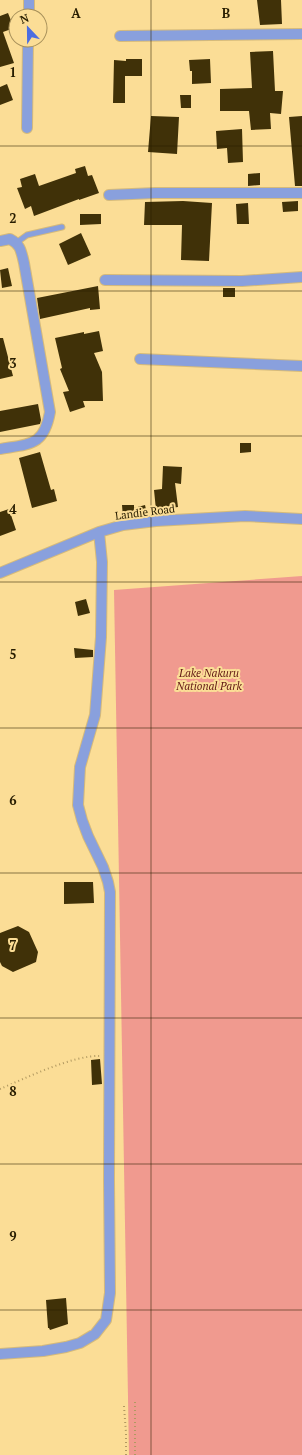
<svg xmlns="http://www.w3.org/2000/svg" width="302" height="1455" viewBox="0 0 302 1455" font-family="'PT Serif',serif">
<style>
.green{fill:#f09a8f}
.building{fill:#403108}
.lines{fill:none;stroke-linecap:round;stroke-linejoin:round}
.service-casing{stroke:#d5ba7b;stroke-width:7}
.minor-casing{stroke:#d5ba7b;stroke-width:12}
.path{stroke:#b19961;stroke-width:2;stroke-dasharray:1 3;stroke-linecap:butt}
.service{stroke:#89a0dd;stroke-width:5}
.minor{stroke:#89a0dd;stroke-width:10}
.grid{fill:none;stroke:#281d00;stroke-width:1;stroke-opacity:0.55}
.labels{text-anchor:middle;stroke-width:4;stroke-linejoin:round;paint-order:stroke}
.street-label{font-size:11px;fill:#281d00;stroke:#fbdd96}
.park-label{font-size:11px;font-style:italic;fill:#611814;stroke:#fbdd96}
.grid-label{font-size:13px;text-anchor:middle;font-weight:bold;fill:#281d00;stroke:#fbdd96;stroke-width:4;stroke-linejoin:round;paint-order:stroke}
</style>
<rect width="100%" height="100%" fill="#fbdd96"/>
<path class="green" d="M302 576V1455H129L114 590Z"/>
<path class="building" d="M257 0H281L282 24 260 25Z
M8 13 14 28 3 32 14 63 0 67V16Z
M273 51 275 91H283L281 114 270 113 271 129 251 130 249 111H220V89L252 88 250 52Z
M126 59H142V76H125V103H113L114 60 126 61Z
M210 59 211 83 192 84V71H190L189 60Z
M7 84 13 100 0 105V87Z
M180 95H191V108H181Z
M151 116 179 117 177 154 148 152Z
M302 116V186H295L289 117Z
M242 129 243 162 228 163 227 148 217 149 216 131Z
M85 166 88 176 92 175 99 193 79 200V199L34 216 31 206 25 209 17 188 22 187 20 179 35 174 39 186 76 173 75 169Z
M260 173V185L248 186V174Z
M183 201 212 203 209 261 181 260 182 225H144L145 202Z
M298 201V211L283 212 282 202Z
M248 203 249 224H237L236 204Z
M80 214H101V224L80 225Z
M81 233 91 255 68 265 59 244Z
M8 268 12 286 2 288 0 270Z
M98 286 100 309 90 310V308L40 319 37 298Z
M223 288H235V297H223Z
M99 331 103 351 94 353 102 372 103 401H83L85 407 70 412 63 392 69 391 60 369 62 368 55 338 84 332V334Z
M0 338H3L13 376 0 379Z
M38 404 41 420 40 424 0 432V411Z
M240 443H251V452L240 453Z
M40 452 51 490 54 489 57 501 32 508 19 458Z
M163 466 182 467 181 484 175 483 178 507 156 510 154 490 162 489Z
M122 505H134V508L145 505 147 514 123 518Z
M9 509 16 530 0 536V512Z
M86 599 90 613 78 616 75 602Z
M74 648 93 650V657L75 658Z
M64 882H93L94 903 64 904Z
M18 926 29 932 38 952 36 962 13 972 2 966 0 962V933Z
M100 1059 102 1084 92 1085 91 1060Z
M66 1298 68 1324 50 1330 49 1328H48L46 1300Z"/>
<g class="lines">
<defs>
<path id="service" d="M16 243 27 235 62 227"/>
<path id="minor" d="M29 16V0
M120 36 302 34
M27 128 28 40
M109 195 155 193H302
M0 241 10 239C21 245 21 251 24 263L50 412C44 446 30 444 0 449
M105 280 242 281 302 277
M140 359 302 366
M0 573 99 532 123 525 156 521 245 516 302 519
M0 1354 43 1351 66 1347 80 1343 95 1334 106 1320 110 1293 109 1180 110 892 108 882 103 867 88 836 82 820 78 805 80 767 95 715 101 637 102 562 99 532"/>
</defs>
<use href="#service" class="service-casing"/>
<use href="#minor" class="minor-casing"/>
<path class="path" d="M0 1089C26 1078 73 1055 100 1056
M135 1402V1455
M124 1406 126 1433V1455"/>
<use href="#service" class="service"/>
<use href="#minor" class="minor"/>
</g>
<path class="grid" d="M151 0V1455M0 146H302M0 291H302M0 436H302M0 582H302M0 728H302M0 873H302M0 1018H302M0 1164H302M0 1310H302"/>
<g class="labels">
<g class="street-label">
<text transform="translate(145 512) rotate(-7)" y="4">Landie Road</text>
</g>
<g class="park-label">
<text x="209" y="677">Lake Nakuru<tspan x="209" dy="13">National Park</tspan></text>
</g>
</g>
<g class="grid-label">
<text x="76" y="18">A</text>
<text x="226" y="18">B</text>
<text x="13" y="77">1</text>
<text x="13" y="223">2</text>
<text x="13" y="368">3</text>
<text x="13" y="514">4</text>
<text x="13" y="659">5</text>
<text x="13" y="805">6</text>
<text x="13" y="950">7</text>
<text x="13" y="1096">8</text>
<text x="13" y="1241">9</text>
</g>
<g transform="translate(28 28) rotate(338)"><circle r="19" fill="#fbdd96" stroke="#a7905a"/>
<path d="M0-3L7 15L0 10L-7 15Z" fill="#4b6de1"/>
<text y="-6" font-size="11" font-weight="bold" text-anchor="middle" fill="#281d00">N</text>
</g>
</svg>
